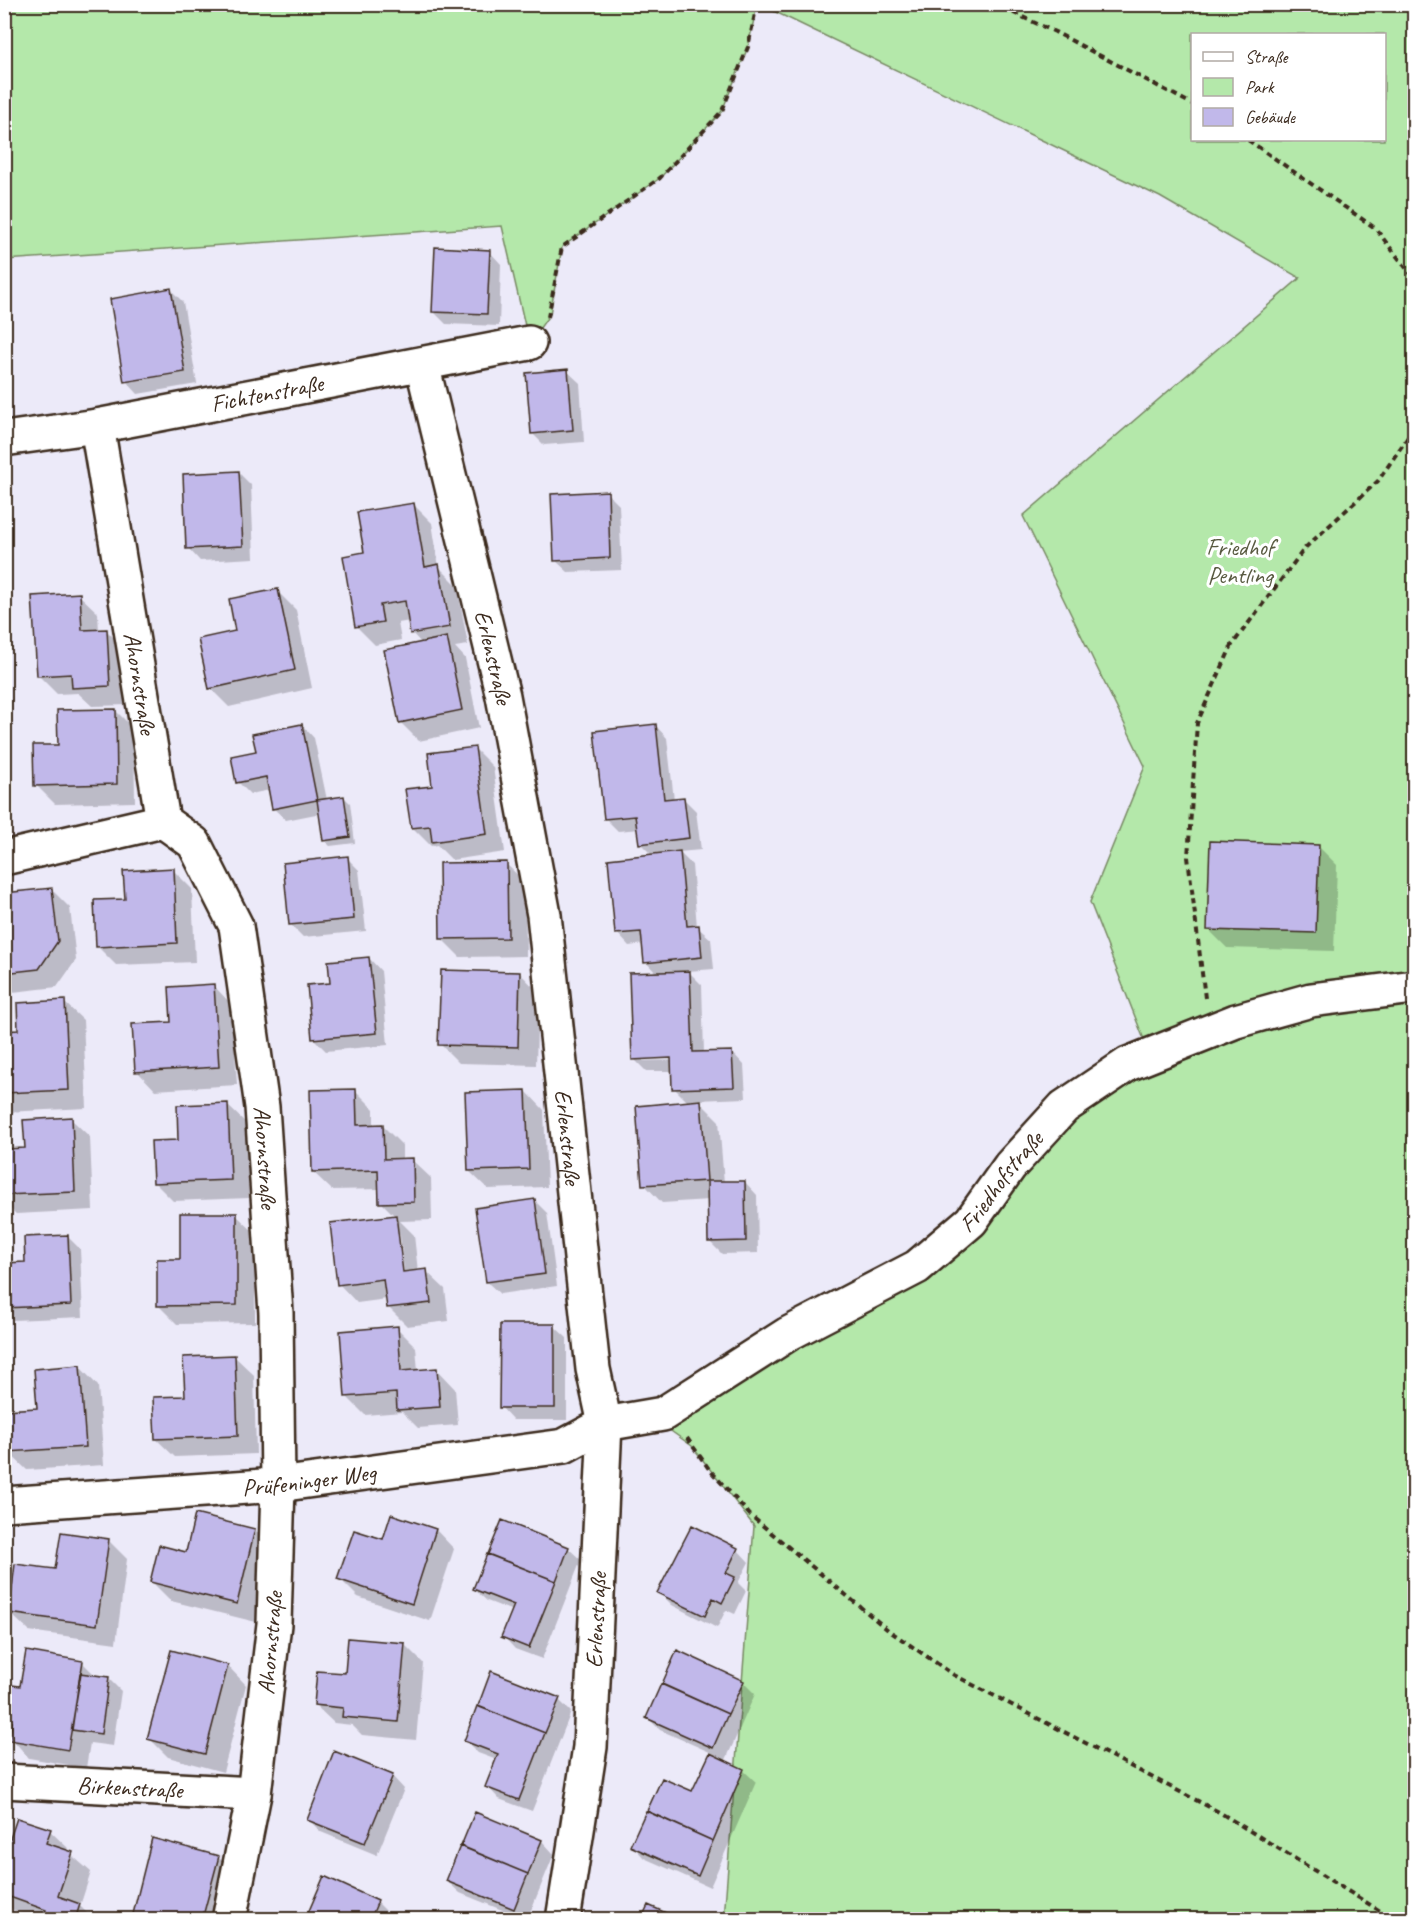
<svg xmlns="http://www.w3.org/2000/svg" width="1419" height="1924" viewBox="0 0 1419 1924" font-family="Caveat,sans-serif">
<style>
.green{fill:#b4e8aa;stroke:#788964;stroke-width:1.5;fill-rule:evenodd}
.shadow{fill:#0003;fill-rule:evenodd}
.building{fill:#c1b8ea;stroke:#3b2a1e;stroke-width:1.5}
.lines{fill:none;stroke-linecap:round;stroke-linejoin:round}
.minor-casing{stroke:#3b2a1e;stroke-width:38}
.path{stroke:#3b2a1e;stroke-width:4;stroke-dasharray:6 4.5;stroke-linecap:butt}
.minor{stroke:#fff;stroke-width:33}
.labels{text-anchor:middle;stroke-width:6;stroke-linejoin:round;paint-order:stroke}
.street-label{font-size:24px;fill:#3b2a1e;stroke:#fff}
.park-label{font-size:24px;fill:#595a41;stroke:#fff}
</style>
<rect width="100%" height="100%" fill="#eceaf9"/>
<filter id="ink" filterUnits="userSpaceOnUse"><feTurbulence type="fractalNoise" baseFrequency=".0167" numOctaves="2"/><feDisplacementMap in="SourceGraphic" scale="12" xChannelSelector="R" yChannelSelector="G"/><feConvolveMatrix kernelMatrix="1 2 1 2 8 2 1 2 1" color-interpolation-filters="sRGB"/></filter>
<g filter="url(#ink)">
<path class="green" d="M5 5H757L748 47 722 111 660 178 562 247 550 314 529 343 502 226 5 260Z
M761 5H1414V1919H724L754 1526 692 1446 658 1422 605 1424 937 1248 1145 1042 1090 902 1145 766 1023 516 1300 278 1160 197ZM1192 34H1384V140H1192Z"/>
<path class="shadow" d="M489 251 501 264 499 326 446 324 434 312Z
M171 290 183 302 197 384 138 394 126 381Z
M567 371 580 383 584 442 544 445 532 433Z
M239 473 251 485 254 558 200 561 188 548Z
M607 493 619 505 622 570 568 572 555 560Z
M413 504 432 523 439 567 457 585 468 645 455 647 465 658 479 728 419 741 400 722 422 644 412 633 410 621 398 623 401 640 375 645 356 626 365 553Z
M277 591 296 610 312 688 229 707 210 688Z
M79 595 98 613 99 631 106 630 125 649 128 705 92 706 78 693 57 694 38 675Z
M115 710 134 729 135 802 55 804 36 785 59 746Z
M302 725 314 738 327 800 344 797 350 803 355 843 330 846 324 840 321 813 286 820 273 808 270 790 250 794 238 782Z
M655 725 667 738 674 800 684 799 696 811 701 850 679 852 692 865 697 927 711 939 714 969 688 971 702 985 704 1053 732 1052 744 1065 746 1098 698 1100 719 1121 724 1183 745 1182 757 1195 758 1253 722 1254 709 1241V1200L662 1203 644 1184 689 1103 674 1088 673 1071H646L634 1059 657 974 646 962 644 944 629 946 617 933 653 856 640 843 639 829 618 831 606 819ZM678 1057V1060L643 1061V1058Z
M474 748 493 767 505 852 452 860 437 845 431 846 412 827 434 787Z
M1318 846 1337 865 1334 951 1227 948 1208 929Z
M347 858 359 870 366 931 303 937 291 925Z
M506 864 525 882 526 956 460 957 441 938Z
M173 870 192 889 195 962 116 965 98 947 126 900Z
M52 890 70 908 76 960 57 987 4 993V895Z
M369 958 381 971 388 1045 326 1051 314 1039Z
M520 973 538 992 536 1065 459 1063 440 1044Z
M214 986 232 1005 237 1085 155 1090 137 1071 172 1023Z
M64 1002 83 1020 87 1108 6 1112 4 1032 20 1031Z
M355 1090 374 1109V1126H383L402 1145V1160H412L431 1178 432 1220 400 1221 414 1235 418 1272 426 1271 445 1289 449 1321 407 1326 388 1307 387 1299 357 1303 339 1284 395 1216 381 1202 380 1189 332 1190 313 1172ZM397 1235H400L405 1280H402Z
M526 1091 544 1110 547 1187 488 1189 469 1171Z
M227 1105 246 1123 249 1198 173 1201 154 1182Z
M71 1119 90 1137 93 1210 16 1214 4 1203V1150L26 1149Z
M535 1201 547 1213 557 1286 500 1294 487 1282Z
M236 1215 255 1233V1323L177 1324 158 1305 182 1260Z
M67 1236 80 1249 83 1317 13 1320 4 1311V1264L27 1263Z
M554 1326 567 1338V1420H513L501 1407Z
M397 1328 416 1347 418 1371 437 1370 455 1389 458 1425 418 1428 402 1412 365 1415 346 1396Z
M235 1357 254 1375 256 1454 175 1457 156 1439Z
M80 1367 98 1386 104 1465 27 1470 8 1452 39 1409Z
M502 1522 568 1548 581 1560 542 1659 515 1649 503 1636 513 1611 487 1601 474 1589Z
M255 1530 273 1549 256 1622 171 1601 152 1582Z
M436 1530 454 1549 430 1621 358 1597 339 1578 384 1541Z
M108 1540 127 1559 116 1643 29 1631 10 1613 57 1571Z
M737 1549 749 1562 738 1583 746 1591 735 1614 726 1610 717 1628 672 1605 659 1592Z
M404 1644 423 1663 416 1740 362 1735 352 1725 334 1723 315 1705 346 1675Z
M678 1652 743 1682 755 1694 725 1762 743 1770 756 1782 710 1887 644 1858 632 1845 663 1780 693 1793 712 1753 660 1730 648 1718Z
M82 1662 97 1677 108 1678 121 1691 113 1746 90 1743 86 1768 29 1758 4 1730V1685L21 1688Z
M228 1666 246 1685 223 1772 168 1757 149 1738Z
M492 1673 559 1700 571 1712 532 1811 499 1799 487 1786 497 1760 478 1753 465 1740Z
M392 1776 404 1789 377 1855 321 1832 309 1820Z
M476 1814 542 1841 554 1854 527 1920 460 1893 447 1881Z
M18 1820 50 1831 69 1849 68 1852 91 1872 80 1906 94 1920H42L13 1910 4 1901V1860Z
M218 1857 237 1876 225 1920 133 1917Z
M377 1902 395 1920H307Z"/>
<path class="building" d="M435 247 490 250 487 314 432 312Z
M171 288 185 372 124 382 110 299Z
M568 369 573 430 531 434 526 373Z
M239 471 243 546 186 549 183 474Z
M608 491 610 558 554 561 551 494Z
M414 503 425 567 439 564 450 627 410 634 405 601 380 605 383 622 355 627 343 556 364 552 357 512Z
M278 589 295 670 209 689 198 639 235 631 229 599Z
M80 593 82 630 107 629 110 686 72 688 71 674 37 676 32 596Z
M447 637 462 710 399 723 384 650Z
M116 709 117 784 34 786 33 745H58L57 710Z
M302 724 317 800 272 809 266 777 236 783 231 756 256 751 252 734Z
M656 724 664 799 684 797 689 838 639 844 635 816 604 819 594 731Z
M475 747 487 834 432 842 430 826 411 828 405 789 432 786 428 753Z
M344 796 350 837 323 841 317 800Z
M1210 841 1319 845 1316 933 1207 930Z
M680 851 687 926 699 925 702 957 644 963 641 932 615 934 608 859Z
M348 856 354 919 289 925 283 863Z
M507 862 508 938 440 939 439 863Z
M174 868 177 943 96 947 94 900 125 899 123 871Z
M52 888 58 941 39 969 4 973V893Z
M369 957 377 1033 312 1039 307 985 330 983 328 961Z
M441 970 520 972 518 1047 438 1045Z
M690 971 693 1052 732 1051 734 1087 672 1089 671 1058 632 1060 629 973Z
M214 984 219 1067 135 1072 132 1024 171 1022 169 987Z
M65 1000 69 1090 4 1093V1031L18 1030 17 1003Z
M356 1089 357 1125 383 1124 384 1159 413 1158 414 1202 379 1203 378 1170 312 1172 310 1090Z
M526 1090 529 1169 468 1171 465 1092Z
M701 1100 707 1181 642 1185 636 1106Z
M228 1103 231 1180 153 1183 151 1141 178 1140 177 1105Z
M72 1117 75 1192 4 1195V1149L25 1148 23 1120Z
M707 1181H745L746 1241 708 1242Z
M535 1199 545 1274 486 1282 475 1208Z
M180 1213H237V1305L157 1306V1259H180Z
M396 1215 403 1272 427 1269 431 1303 387 1308 383 1279 337 1285 330 1223Z
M68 1235 71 1305 4 1308V1263L25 1262 24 1237Z
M500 1324H555V1408H499Z
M398 1326 401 1371 437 1368 440 1407 397 1410 396 1393 345 1397 340 1331Z
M235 1355 238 1436 155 1439 153 1397 185 1396 183 1357Z
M80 1365 86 1447 7 1452 4 1410 37 1408 34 1369Z
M195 1514 255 1529 237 1604 150 1582 159 1545 186 1552Z
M391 1514 436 1529 412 1604 337 1579 354 1530 383 1539Z
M502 1520 569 1547 556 1581 488 1554Z
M692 1525 738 1548 726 1573 735 1577 722 1603 713 1598 705 1616 657 1593Z
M61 1532 109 1539 97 1625 9 1613 15 1564 55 1569Z
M487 1554 556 1581 529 1648 501 1637 514 1605 473 1589Z
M348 1638 405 1643 398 1722 342 1717 343 1708 314 1705 317 1671 345 1673Z
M171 1650 228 1665 205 1754 147 1739Z
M677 1650 744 1681 728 1714 662 1684Z
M26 1651 83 1661 68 1750 9 1740 12 1722 4 1721V1684L20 1686Z
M491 1671 560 1698 545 1733 478 1706Z
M80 1673 109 1677 101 1734 72 1730Z
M661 1684 728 1714 713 1748 646 1718Z
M477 1706 545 1733 519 1800 485 1787 498 1754 464 1741Z
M334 1751 393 1775 365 1843 307 1820Z
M710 1753 744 1769 713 1841 647 1811 662 1778 692 1791Z
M646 1811 713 1841 698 1876 630 1846Z
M475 1812 542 1840 528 1874 461 1846Z
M17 1818 51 1829 46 1843 73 1852 58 1896 80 1904 75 1920H43L46 1910 4 1895V1856Z
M152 1838 219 1856 202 1920 132 1918Z
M460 1846 528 1874 514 1909 446 1881Z
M324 1876 378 1901 370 1920H305Z
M648 1905 682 1920H641Z"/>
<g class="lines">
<defs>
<g id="minor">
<path id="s1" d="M422 364 503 696 544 915 593 1369 605 1424 590 1747 563 1920"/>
<path id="s2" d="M97 426 163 821 194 843 236 926 262 1107 276 1313 278 1485 274 1624 254 1794 229 1920"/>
<path id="s3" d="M4 439 97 426 529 343"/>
<path d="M4 858 163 821"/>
<path id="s4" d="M4 1504 278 1485 564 1446 605 1424 663 1414 788 1334 917 1267 971 1221 1010 1166 1064 1107 1128 1064 1236 1021 1311 1000 1414 987"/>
<path id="s5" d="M4 1781 254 1794"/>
</g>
</defs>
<use href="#minor" class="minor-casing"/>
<path class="path" d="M994 4 1055 32 1192 104
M1248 140 1375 228 1414 278
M548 317 562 247 660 178 722 111 748 47 757 4
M1205 998 1188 857 1197 723 1232 645 1305 548 1378 481 1414 428
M687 1438 709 1469 750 1515 888 1630 954 1675 1219 1812 1395 1920"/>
<use href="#minor" class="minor"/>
</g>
</g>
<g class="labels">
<g class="street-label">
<text dy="8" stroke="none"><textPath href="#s3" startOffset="267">Fichtenstraße</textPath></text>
<text dy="8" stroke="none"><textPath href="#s1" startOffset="302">Erlenstraße</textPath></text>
<text dy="8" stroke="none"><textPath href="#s2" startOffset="261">Ahornstraße</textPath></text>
<text dy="8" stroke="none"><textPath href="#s1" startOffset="788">Erlenstraße</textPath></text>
<text dy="8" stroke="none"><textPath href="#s2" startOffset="765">Ahornstraße</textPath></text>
<text dy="8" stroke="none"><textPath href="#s4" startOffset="1083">Friedhofstraße</textPath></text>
<text dy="8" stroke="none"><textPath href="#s4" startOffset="306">Prüfeninger Weg</textPath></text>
<text transform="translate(596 1620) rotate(-87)" y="8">Erlenstraße</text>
<text transform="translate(270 1643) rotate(-85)" y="8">Ahornstraße</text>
<text dy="8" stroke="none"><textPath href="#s5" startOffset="126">Birkenstraße</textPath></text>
</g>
<g class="park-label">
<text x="1240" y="555">Friedhof<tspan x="1240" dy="28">Pentling</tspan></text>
</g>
</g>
<rect width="1419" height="1924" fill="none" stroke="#fff" stroke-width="24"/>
<rect x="12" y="12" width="1395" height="1900" fill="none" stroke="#3b2a1e" stroke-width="2" filter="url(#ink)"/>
<rect x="1191" y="33" width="195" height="108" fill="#ffffff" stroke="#b1aaa5" stroke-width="1.5"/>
<rect x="1203" y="52" width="30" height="9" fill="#ffffff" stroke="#b1aaa5" stroke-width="1.5"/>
<text x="1245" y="63" font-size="18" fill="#3b2a1e">Straße</text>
<rect x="1203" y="78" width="30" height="18" fill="#b4e8aa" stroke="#b1aaa5" stroke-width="1.5"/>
<text x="1245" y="93" font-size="18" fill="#3b2a1e">Park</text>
<rect x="1203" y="108" width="30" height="18" fill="#c1b8ea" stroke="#b1aaa5" stroke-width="1.5"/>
<text x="1245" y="123" font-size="18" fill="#3b2a1e">Gebäude</text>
</svg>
